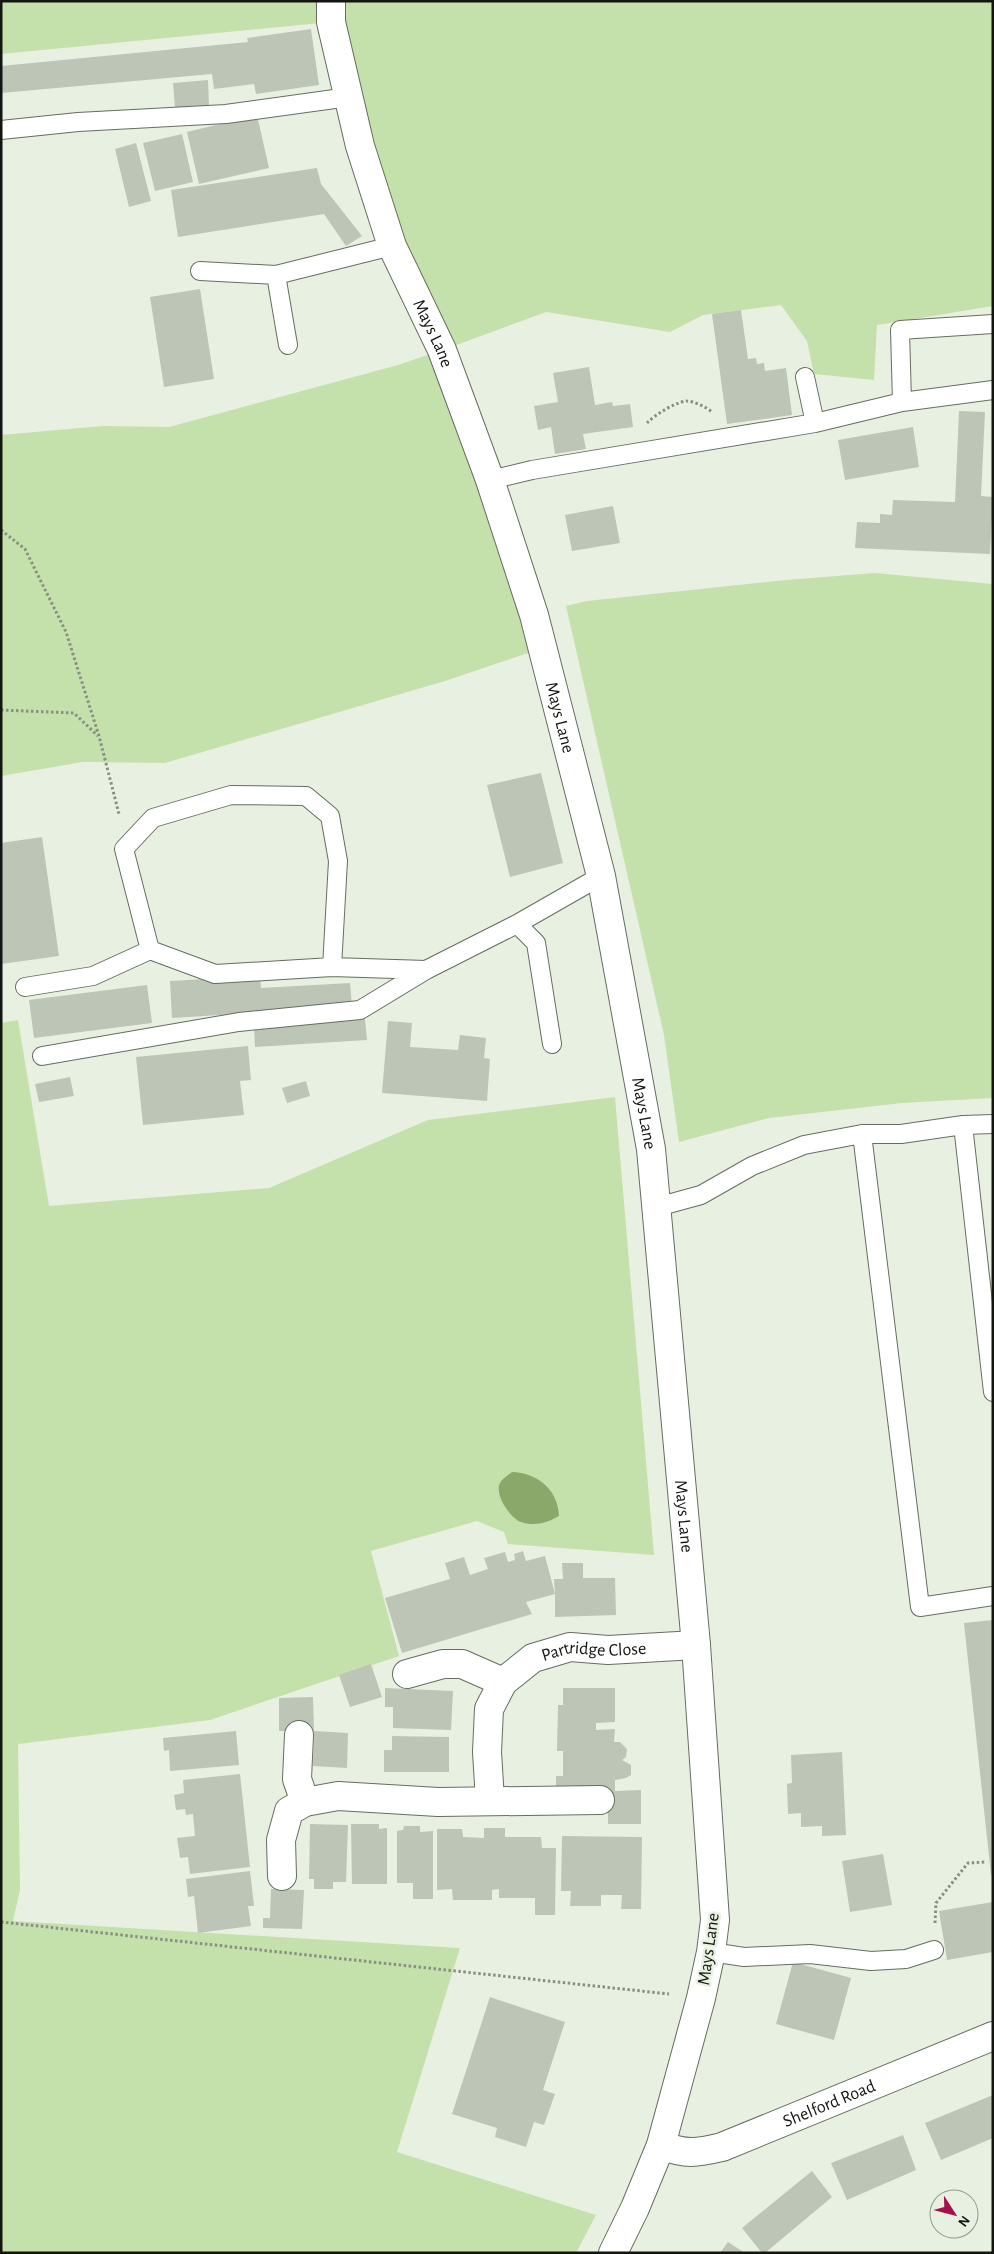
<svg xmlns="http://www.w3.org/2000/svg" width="994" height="2254" viewBox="0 0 994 2254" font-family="'Alegreya Sans',sans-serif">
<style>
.green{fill:#c4e0ab}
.water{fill:#89a86a}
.building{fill:#bdc5b6}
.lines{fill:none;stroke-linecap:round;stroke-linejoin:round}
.lane-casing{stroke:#666d60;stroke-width:20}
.street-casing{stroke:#666d60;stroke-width:30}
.secondary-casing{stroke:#666d60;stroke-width:30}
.path{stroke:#898f84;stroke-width:3;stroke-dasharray:2.5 2.5;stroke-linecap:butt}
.lane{stroke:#fff;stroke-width:18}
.street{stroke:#fff;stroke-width:28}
.secondary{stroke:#fff;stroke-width:28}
.labels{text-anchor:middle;stroke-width:5;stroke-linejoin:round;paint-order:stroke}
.street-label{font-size:18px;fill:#121510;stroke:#e8f1e1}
</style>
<rect width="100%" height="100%" fill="#e8f1e1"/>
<path class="green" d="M1 1H993V306L877 325 874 380 814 374 807 341 781 305 703 315 670 332 546 312 443 350 543 648 445 681 165 763 83 762 1 776V435L103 426 169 427 398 365 442 350 392 246 331 22 1 54Z
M875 573 993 584V1098L902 1103 769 1118 679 1142 664 1035 566 606 587 601 786 580Z
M18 1020 49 1206 269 1188 428 1120 615 1097 654 1555 508 1544 504 1532 477 1521 371 1551 399 1656 210 1720 18 1744 20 1890 13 1921 460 1948 397 2152 596 2215 576 2253H1V1023Z"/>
<path class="water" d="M512 1472C537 1473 558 1489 559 1516 549 1522 534 1527 521 1522 510 1518 494 1494 500 1483 502 1479 508 1475 512 1472Z"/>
<path class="building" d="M311 29 319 85 256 94 254 84 214 89 212 74 1 93V66L248 42 247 38Z
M208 80 209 106 175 108 173 83Z
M257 115 269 168 199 184 187 132Z
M182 134 193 182 155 191 143 143Z
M136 143 151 201 129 207 115 149Z
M317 168 321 184 362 236 346 246 324 214 178 237 171 190Z
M200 289 214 379 164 387 150 297Z
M741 310 748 359 756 358 757 364 764 363 765 371 786 368 792 415 727 424 712 314Z
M589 367 595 405 612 402 613 406 630 404 633 427 583 434 586 449 555 454 551 427 538 430 534 406 558 402 553 373Z
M959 411 985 412 981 496 993 497 990 554 855 548 857 522 880 523V514L892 515 893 500 955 502Z
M913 427 919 467 845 480 838 440Z
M613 506 620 543 572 551 565 515Z
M541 773 563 863 510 877 487 785Z
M42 837 59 956 1 964V843Z
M260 976 261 988 350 983 352 1007 172 1018 170 981Z
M147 985 152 1023 34 1038 29 1000Z
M365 1019 367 1040 255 1047 254 1025Z
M388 1021 412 1023 410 1047 458 1050 460 1035 486 1038 484 1058 490 1059 487 1101 382 1093Z
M248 1046 251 1080 240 1081 244 1115 143 1125 136 1057Z
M70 1077 74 1096 39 1102 35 1084Z
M306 1081 310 1096 287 1103 282 1088Z
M523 1551 526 1561 545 1556 555 1594 554 1579H563L562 1563H583V1578H615L616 1615 555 1617V1594L526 1602 532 1614 402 1653 385 1598 450 1579 445 1563 464 1557 470 1575 488 1569 484 1558 505 1552 508 1562 515 1560 514 1554Z
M993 1620V1875H991L964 1623Z
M371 1664 382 1697 350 1707 339 1675Z
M385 1688 453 1691 451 1730 393 1728V1707H385Z
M563 1688H615V1722L596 1723V1730L615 1729 614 1742H620L627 1749 626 1757 622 1760 631 1765V1775L626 1778 615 1780V1791L641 1790V1824H608V1791L556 1788V1776H563V1751H557L558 1705H563Z
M313 1697 314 1731 348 1733 347 1768 313 1766 314 1731H279V1698Z
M236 1731 239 1765 170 1771 169 1750 164 1751 163 1738Z
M392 1736 449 1737V1772H384V1750H392Z
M842 1752 846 1835 822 1836V1826L801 1827V1813L788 1814 787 1784 792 1783 791 1755Z
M240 1774 250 1867 190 1874 188 1857 180 1858 177 1838 195 1836 193 1814 186 1815 185 1809 176 1810 174 1795 184 1793 183 1780Z
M310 1824 348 1825 346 1882H333V1889H314V1879H309Z
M351 1824H379V1829L387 1828V1884H352Z
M404 1826H420V1832L433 1831V1899H413V1883H397V1831L403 1830Z
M484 1828H505V1837H541L542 1848H556L555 1915H535V1898H499V1889L492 1890V1900H453L452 1889 437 1890V1829H462L463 1837 484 1838Z
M562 1836 642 1837 641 1909H621L622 1895H601V1906H570L571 1891H561Z
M883 1854 892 1905 850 1912 842 1861Z
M250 1871 254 1906H248L251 1926 198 1933 194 1896 188 1897 186 1879Z
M271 1889 304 1890 302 1929 263 1928V1918H270Z
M993 1902V1952L947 1960 939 1911Z
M793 1962 851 1978 834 2040 776 2024Z
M490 1997 565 2022 543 2090 555 2094 544 2125 534 2122 526 2147 495 2137 497 2128 452 2114Z
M993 2095V2138L941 2160 925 2123Z
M903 2135 916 2170 847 2200 831 2163Z
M812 2171 832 2197 765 2253H762L742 2228Z
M728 2242 745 2253H720Z"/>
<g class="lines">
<defs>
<path id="lane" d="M1 130 78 122 226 114 349 97
M200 271 276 275 392 246
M276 275 288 345
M902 402 900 330 993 324
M815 423 902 402 993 390
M490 480 532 470 815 423 805 377
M517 924 536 943 552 1044
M332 967 338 861 330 816 306 796 231 795 153 818 124 849 150 950 215 974 332 967 426 970 517 924 601 876
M25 987 93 976 150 950
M42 1056 239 1022 360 1010 426 970
M963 1125 993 1392
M862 1134 920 1607 993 1596
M657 1207 701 1195 752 1166 804 1145 862 1134H901L963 1125 993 1124
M711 1952 744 1957 810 1954 871 1961 906 1959 934 1950"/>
<g id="street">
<path d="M407 1674 443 1664H462L503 1682"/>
<path d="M299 1735 297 1779 305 1802"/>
<path id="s1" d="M490 1800 487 1752 489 1709 503 1682 533 1658 570 1647 608 1650 696 1645"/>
<path d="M282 1876 281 1840 289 1811 305 1802 338 1796 438 1802 600 1800"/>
<path id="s2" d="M661 2145C686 2155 697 2153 722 2147L993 2036"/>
</g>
<g id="secondary">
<path id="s3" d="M331 1V22L360 146 392 246 442 350 490 480 534 615 601 876 651 1149 696 1645 715 1920 711 1952 701 1998 661 2145 635 2208 613 2253"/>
</g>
</defs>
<use href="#lane" class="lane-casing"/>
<use href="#street" class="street-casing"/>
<use href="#secondary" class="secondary-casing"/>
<path class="path" d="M647 423C656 414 674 403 686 401 694 401 706 407 712 412
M1 530 25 549 66 632 99 736 119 814
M1 710 74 713 98 736
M1 1922 669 1994
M935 1923 936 1903 968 1863 986 1862"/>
<use href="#lane" class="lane"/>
<use href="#street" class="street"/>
<use href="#secondary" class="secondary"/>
</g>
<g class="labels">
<g class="street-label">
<text dy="6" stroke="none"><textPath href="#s3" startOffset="350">Mays Lane</textPath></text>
<text dy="6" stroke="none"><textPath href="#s3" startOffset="755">Mays Lane</textPath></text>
<text dy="6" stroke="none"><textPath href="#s3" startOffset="1160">Mays Lane</textPath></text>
<text dy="6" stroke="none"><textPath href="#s3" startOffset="1565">Mays Lane</textPath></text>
<text dy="6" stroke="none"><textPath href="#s1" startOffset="222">Partridge Close</textPath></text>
<text transform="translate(708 1949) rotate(-82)" y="6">Mays Lane</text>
<text dy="6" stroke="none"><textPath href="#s2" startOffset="178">Shelford Road</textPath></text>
</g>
</g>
<rect width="994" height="2254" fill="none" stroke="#121510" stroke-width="5"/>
<g transform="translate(954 2214) rotate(126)"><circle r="24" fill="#e8f1e1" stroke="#92998d"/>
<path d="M0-4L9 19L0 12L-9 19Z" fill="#a5104c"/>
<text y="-8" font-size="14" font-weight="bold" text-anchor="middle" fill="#121510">N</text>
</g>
</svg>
